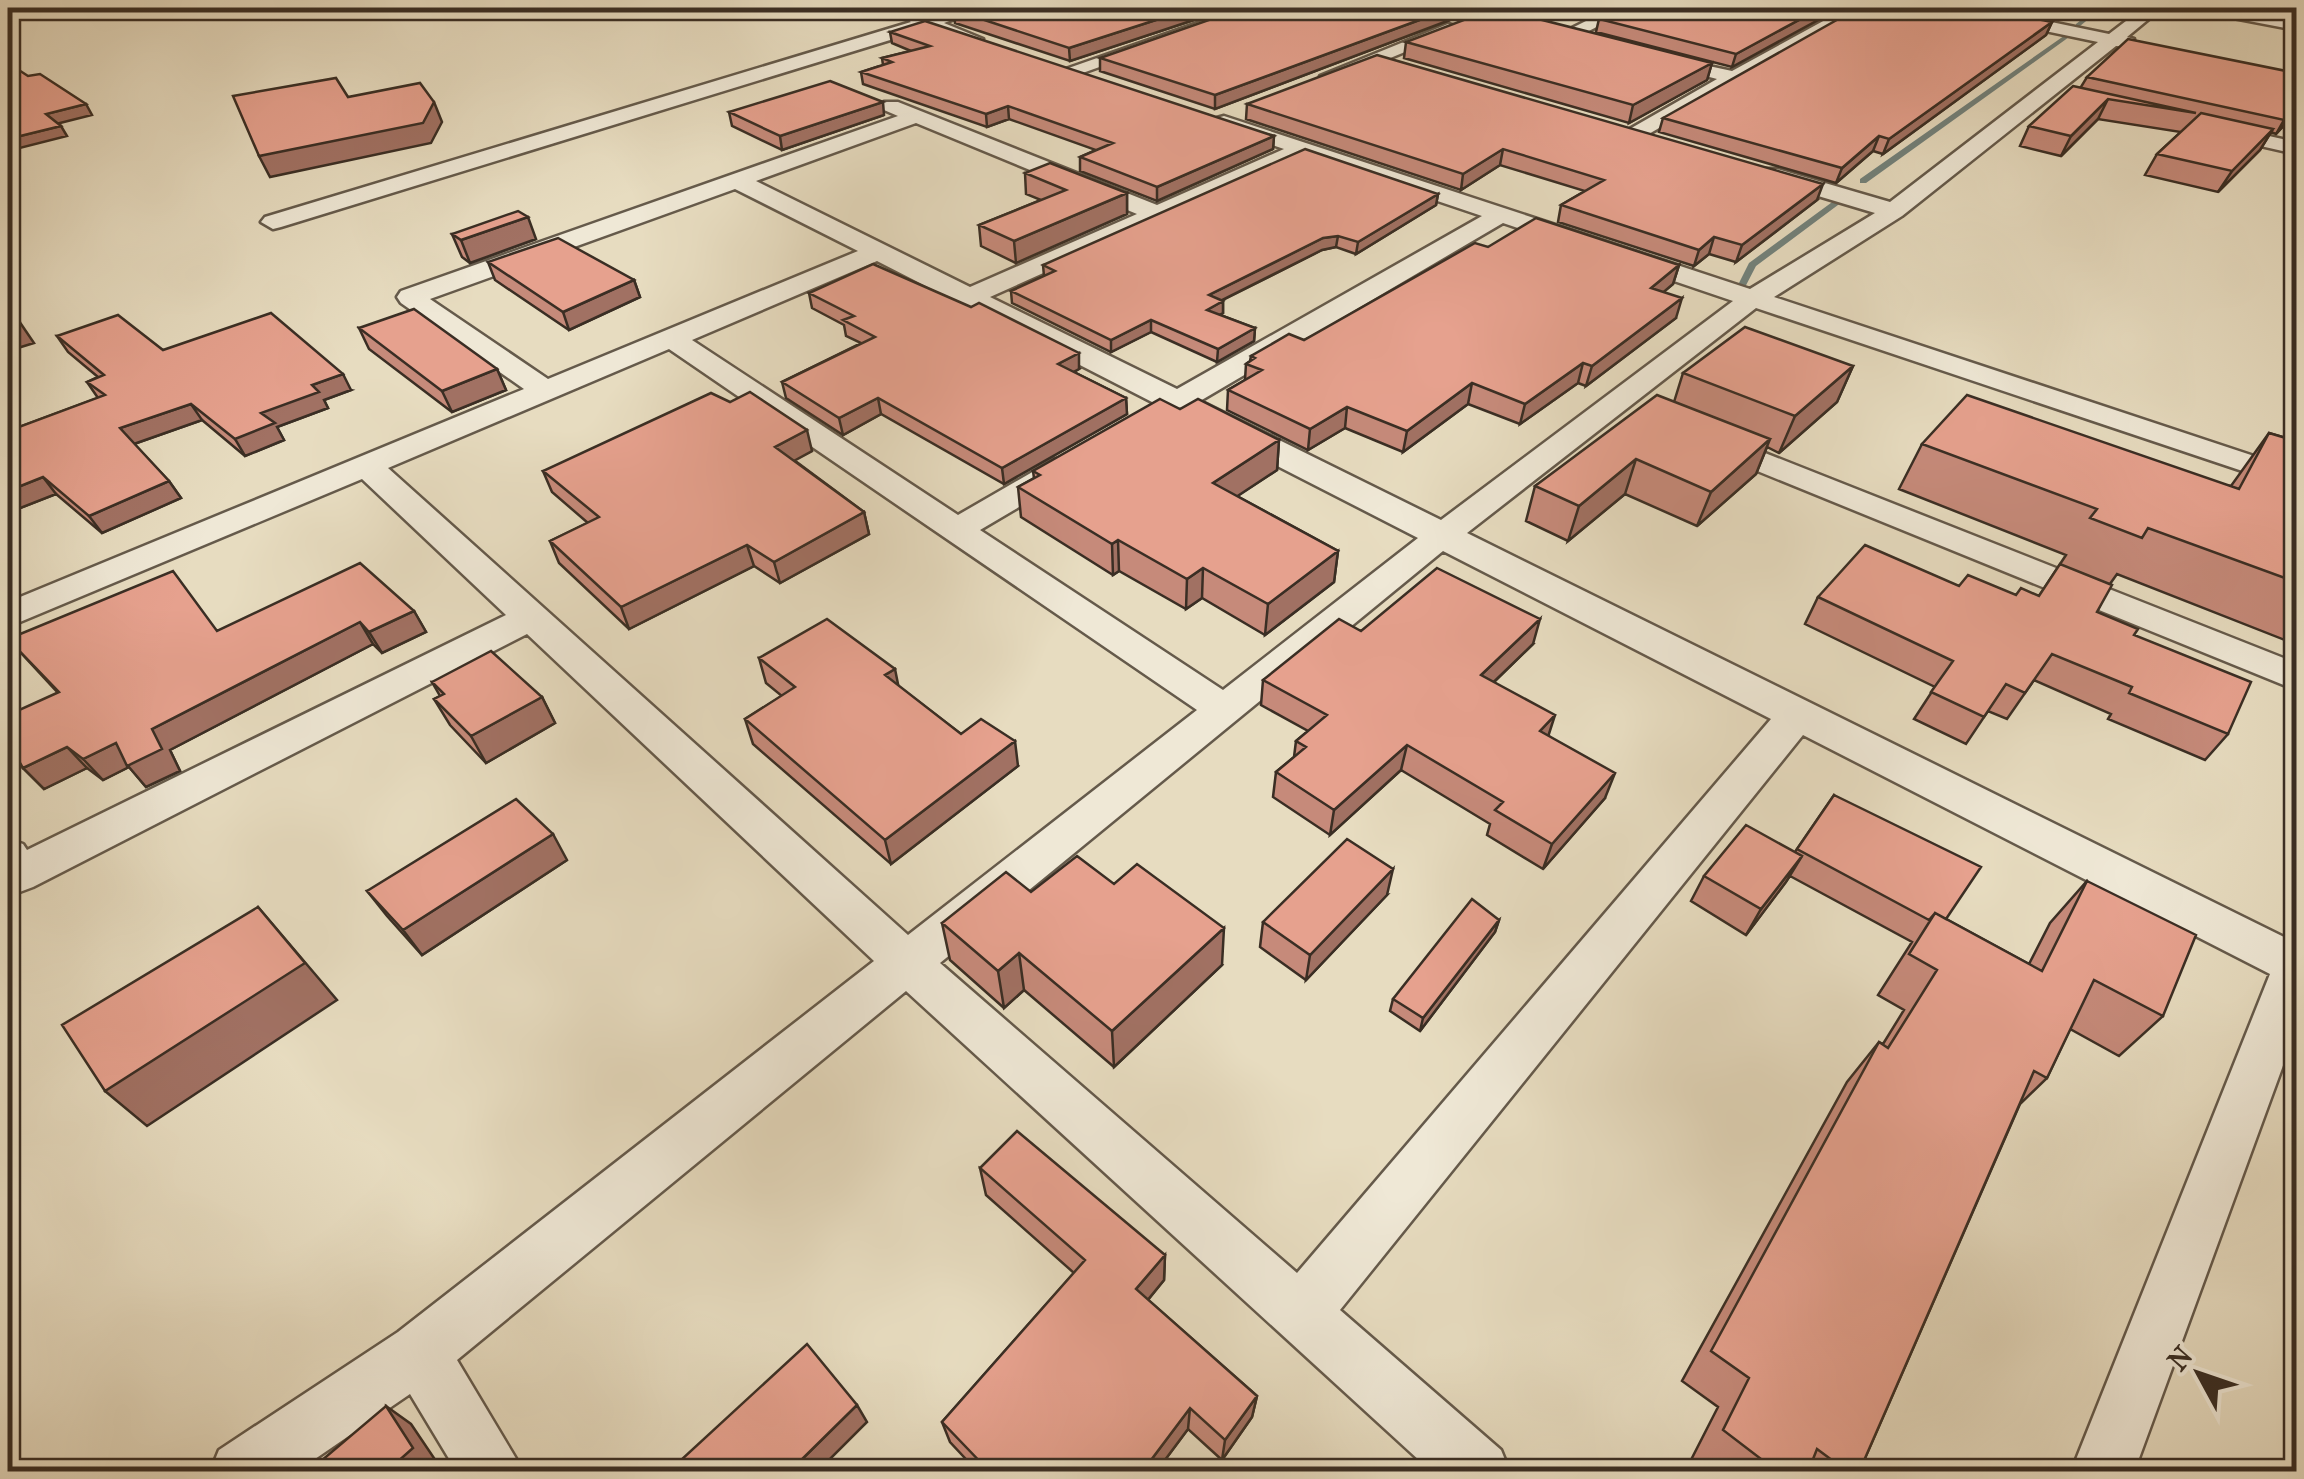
<svg xmlns="http://www.w3.org/2000/svg" width="2304" height="1479" viewBox="0 0 2304 1479" font-family="'IM FELL French Canon',serif">
<style>
.lines{fill:none;stroke-linecap:round;stroke-linejoin:round}
.stream{fill:#72827c;fill-rule:evenodd}
.minor-casing{stroke:#655a4b;stroke-width:5}
.minor{fill:#efe8d6;fill-rule:evenodd}
.wall{fill:#c68a7a;stroke:#3a2e24;stroke-width:2.5}
.shaded-wall{fill:#a17163;stroke:#3a2e24;stroke-width:2.5}
.building{fill:#e6a18e;stroke:#3a2e24;stroke-width:2.5}
</style>
<rect width="100%" height="100%" fill="#e7dcc0"/>
<filter id="stains"><feTurbulence type="fractalNoise" baseFrequency=".002" numOctaves="4"/><feColorMatrix values="0 0 0 0 .2 0 0 0 0 .09 0 0 0 0 .02 0 0 0 .5 -.17"/></filter>
<radialGradient id="worn" r=".72"><stop offset=".6" stop-color="#630" stop-opacity="0"/><stop offset="1" stop-color="#630" stop-opacity=".3"/></radialGradient>
<g class="lines">
<path class="stream" d="M2096 8H2102L2080 26H2076V24Z
M2071 31 2076 32 1866 183H1860V179Z
M1835 200 1842 202 1756 266 1742 293H1736L1735 291 1749 263Z"/>
<defs>
<path id="minor" d="M892 8H912L928 17 959 8H984L944 23 983 39 974 44 926 29 281 227 273 229 261 222 265 217 911 22Z
M1240 8H1265L1077 75 1060 71Z
M1612 8H1634L1573 39 1558 35Z
M1847 8H1868L1640 139 1632 140 1621 134 1717 79 1653 62V54L1732 71Z
M1952 8H1983L2109 34 2143 8H2162L2127 37 2134 39V47L2116 46 1902 216 1774 297 2296 470V489L1756 308 1467 533 2296 943V1030L2134 1472H2071L2270 974 1803 735 1340 1310 1501 1450 1510 1472H1432L906 991 457 1360 524 1472H457L410 1394 296 1472H210L219 1450 398 1332 874 961 527 634 33 887 17 893 8 889V839L23 844 27 850 506 615 362 479 8 627V602L524 389 401 303 397 297 401 291 898 116 884 110V102H898L1157 205 1284 149 1217 126V118L1224 116 1750 289 1875 213 1761 179V169H1777L1890 202 2098 42 1960 13ZM916 123 1137 214 970 287 756 181ZM1304 156 1482 216 1177 389 990 297ZM735 189 858 251 548 379 430 299ZM1503 223 1733 301 1441 520 1200 401ZM877 261 1154 403 1144 412 1148 418 1159 421 1176 414 1418 538 1223 690 980 530 1077 473 1082 466 1077 459H1055L958 515 692 340ZM669 349 1197 710 908 935 388 468ZM1443 551 1771 719 1297 1273 940 963Z
M2181 8H2220L2296 20V30Z
M1448 24 1463 28 1337 80 1320 76Z
M2215 124 2296 142V154L2208 134 2204 130Z
M1712 432 2296 663V690L1701 448 1697 441 1701 434Z"/>
</defs>
<use href="#minor" class="minor-casing"/>
<use href="#minor" class="minor"/>
</g>
<path class="wall" d="M1230 8 1070 61 955 23 954 10Z
M1625 8H1840L1732 67 1596 32 1599 19Z
M1999 8H2061L2056 19Z
M2247 8H2296V15Z
M1463 15 1215 109 1100 71V58Z
M2052 22 2046 35 1883 154 1873 151 1836 183 1659 132 1663 118Z
M890 32 1274 136 1273 149 1157 201 1080 171V157L1096 150 1009 119 987 127 863 84 861 72 883 65 882 58 911 51 892 43Z
M1406 42 1712 63 1707 80 1629 123 1404 58Z
M2087 77 2296 112 2276 134 2271 132 2260 150 2218 192 2145 175 2157 154 2181 132 2098 119 2061 156 2020 146 2029 126 2081 87Z
M1247 104 1817 200 1736 262 1709 254 1694 266 1558 222 1561 205 1585 191 1500 165 1461 190 1246 119Z
M729 112 884 115 782 150 732 126Z
M1025 173 1127 193V214L1016 263 981 246 979 225 1041 200 1026 194Z
M1438 194 1436 205 1356 254 1336 247 1322 250 1221 301H1223V313L1220 315 1255 328 1254 341 1217 362 1151 332 1111 352 1012 303 1011 291 1044 276 1043 265Z
M452 234 536 239 470 263 462 257Z
M1488 247 1679 265 1673 284 1663 292 1676 318 1586 386 1578 383 1520 424 1468 404 1403 452 1345 428 1308 450 1227 410 1228 390 1245 380 1246 364 1250 361 1251 356 1304 340Z
M488 262 634 280 640 297 569 330 495 280Z
M809 293 1079 369 1074 372 1126 398 1127 414 1004 484 881 414 843 435 786 398 782 382 861 343 846 336 844 325 812 308Z
M359 328 497 369 506 390 452 412 369 349Z
M57 336 163 350 351 390 324 400 328 408 277 427 284 440 245 456 202 420 134 444 169 481 181 498 102 533 56 494 10 512 8 509V431L98 398 87 382 98 377 68 352Z
M1853 366 1837 402 1779 453 1767 447 1756 474 1697 526 1625 494 1568 541 1526 521 1535 486 1674 402 1683 373Z
M1180 409 1279 440 1277 470 1237 496 1338 551 1334 582 1265 635 1202 598 1186 609 1119 571 1113 575 1021 517 1018 487 1034 478 1033 471Z
M2269 433 2296 441 2295 644 2117 574 2110 584 2097 612 2134 635 2228 734 2205 760 2108 719 2111 714 2034 680 2007 719 1988 711 1966 744 1914 719 1935 687 1805 624 1818 597 1959 586 2016 595 2039 596 2066 555 1899 489 1922 444 2231 486Z
M812 451 794 460 864 512 869 534 780 583 754 566 629 629 559 563 550 541 588 523 552 492 543 471Z
M414 611 426 632 382 653 373 644 170 750 180 771 146 787 129 767 103 780 87 768 44 789 23 768 58 693 8 639 217 631Z
M1361 631 1533 644 1494 682 1549 736 1605 798 1543 869 1487 835 1490 824 1401 770 1330 835 1273 797 1276 772 1294 757 1296 741 1308 731 1261 705 1263 680Z
M759 658 898 686 961 734 1018 766 891 864 753 744 745 719 782 696 766 683Z
M432 682 542 697 555 723 486 763 450 725 434 699 440 696Z
M1834 795 1946 919 2029 964 2050 923 2087 881 2163 1016 2119 1056 2070 1029 2047 1078 2020 1104 1859 1472H1710L1692 1458 1718 1407 1682 1381 1847 1082 1879 1042 1883 1044 1904 1010 1878 995 1912 942 1790 876 1746 935 1691 901 1704 876 1795 852Z
M567 860 422 955 387 916 367 891Z
M1031 892 1222 965 1114 1067 1024 990 1004 1008 950 960 942 923Z
M1387 895 1306 980 1260 947 1263 922Z
M1499 920 1495 932 1420 1031 1390 1011 1393 999Z
M980 1168 1165 1255 1164 1280 1148 1300 1257 1396 1252 1417 1222 1460 1188 1429 1156 1472H978L950 1442 942 1422 1074 1273 986 1195Z"/>
<path class="shaded-wall" d="M1193 8H1230L1070 61 1069 48Z
M1452 8H1464L1463 15 1215 109V95Z
M1821 8H1840L1732 67 1736 54Z
M2052 22 2046 35 1883 154 1889 139Z
M1712 63 1707 80 1629 123 1633 105Z
M2108 99 2098 119 2061 156 2071 136Z
M434 102 442 122 431 143 270 177 259 156Z
M883 102 884 115 782 150 780 136Z
M86 104 92 115 52 125 46 114Z
M1008 106 1009 119 987 127 986 114Z
M2296 108V112L2276 134 2284 120Z
M61 126 67 136 8 151V139Z
M2273 129 2260 150 2218 192 2232 171Z
M1274 136 1273 149 1157 201V187Z
M1879 136 1873 151 1836 183 1842 168Z
M1503 149 1500 165 1461 190 1463 174Z
M1823 184 1817 200 1736 262 1742 245Z
M1127 193V214L1016 263 1014 241Z
M1438 194 1436 205 1356 254 1358 242Z
M528 217 536 239 470 263 461 240Z
M1338 236 1336 247 1322 250 1208 307 1209 295 1323 238Z
M1714 237 1709 254 1694 266 1699 250Z
M1679 265 1673 284 1645 308 1651 288Z
M634 280 640 297 569 330 563 312Z
M1682 298 1676 318 1586 386 1592 366Z
M1223 301V313L1206 322 1207 310Z
M1151 320V332L1111 352V340Z
M19 321 34 343 8 351V325Z
M1255 328 1254 341 1217 362 1218 349Z
M1079 353V369L1058 380V364Z
M1583 363 1578 383 1520 424 1525 404Z
M1853 366 1837 402 1779 453 1795 416Z
M497 369 506 390 452 412 442 391Z
M343 374 351 390 324 400 328 408 277 427 284 440 245 456 235 439 261 413 312 385Z
M1472 383 1468 404 1403 452 1407 431Z
M878 398 881 414 843 435 839 418Z
M1126 398 1127 414 1004 484 1002 468Z
M191 404 202 420 131 445 120 428Z
M1347 407 1345 428 1308 450 1310 429Z
M807 430 812 451 781 468 775 447Z
M1770 439 1756 474 1697 526 1711 492Z
M1279 440 1277 470 1212 513 1213 483Z
M1636 459 1625 494 1568 541 1579 506Z
M43 477 56 494 10 512 8 508V491Z
M169 481 181 498 102 533 89 516Z
M864 512 869 534 780 583 774 562Z
M1118 540 1119 571 1113 575 1112 544Z
M747 545 754 566 629 629 621 607Z
M1338 551 1334 582 1265 635 1268 604Z
M1203 568 1202 598 1186 609 1187 579Z
M414 611 426 632 382 653 369 632Z
M1540 619 1533 644 1475 700 1481 675Z
M360 622 373 644 170 750 180 771 146 787 129 767 103 780 83 759 116 743 152 729Z
M895 669 900 694 885 675Z
M542 697 555 723 486 763 471 736Z
M1555 715 1547 740 1540 731Z
M1015 741 1018 766 891 864 885 840Z
M1407 745 1401 770 1330 835 1334 810Z
M67 747 87 768 44 789 23 768Z
M1615 773 1605 798 1543 869 1552 844Z
M553 834 567 860 422 955 403 930Z
M1802 856 1786 882 1746 935 1761 909Z
M1393 869 1387 895 1306 980 1310 955Z
M258 907 337 1000 147 1126 105 1091Z
M1499 920 1495 932 1420 1031 1423 1018Z
M1224 928 1222 965 1114 1067 1112 1031Z
M1019 953 1024 990 1004 1008 998 971Z
M1165 1255 1164 1280 1137 1313 1136 1289Z
M1257 1396 1252 1417 1222 1460 1225 1440Z
M857 1405 867 1422 817 1472H789Z
M386 1406 411 1424 438 1464 429 1472H386Z
M1190 1408 1188 1429 1156 1472H1142Z"/>
<path class="building" d="M960 8H1193L1069 48 954 10Z
M1243 8H1452L1215 95 1100 58Z
M1495 8 1712 63 1633 105 1406 42Z
M1625 8H1821L1736 54 1599 19Z
M1858 8H1981L2052 22 1889 139 1879 136 1842 168 1663 118Z
M925 21 1274 136 1157 187 1080 157 1113 143 1008 106 986 114 861 72 892 62 882 58 930 46 890 32Z
M2128 39 2296 73V108L2284 120 2087 77Z
M1377 55 1823 184 1742 245 1714 237 1699 250 1561 205 1604 180 1503 149 1463 174 1247 104Z
M8 63 28 76 40 74 86 104 46 114 61 126 8 139Z
M336 78 348 97 420 83 434 102 423 123 259 156 233 96Z
M830 81 883 102 780 136 729 112Z
M2073 86 2196 113 2108 99 2071 136 2029 126Z
M2201 113 2273 129 2232 171 2157 154Z
M1305 149 1438 194 1358 242 1338 236 1323 238 1209 295 1223 301 1207 310 1255 328 1218 349 1151 320 1111 340 1011 291 1055 271 1043 265Z
M1050 163 1127 193 1014 241 979 225 1066 190 1025 173Z
M518 211 528 217 461 240 452 234Z
M1536 218 1679 265 1651 288 1682 298 1592 366 1583 363 1525 404 1472 383 1407 431 1347 407 1310 429 1228 390 1262 370 1246 364 1255 358 1251 356 1289 334 1304 340 1475 243 1488 247Z
M558 238 634 280 563 312 488 262Z
M873 264 971 307 979 303 1079 353 1058 364 1126 398 1002 468 878 398 839 418 782 382 875 337 843 320 854 316 809 293Z
M414 309 497 369 442 391 359 328Z
M8 311 19 321 8 325Z
M271 313 343 374 312 385 319 392 261 413 275 423 235 439 191 404 120 428 169 481 89 516 43 477 8 491V431L105 395 87 382 104 375 57 336 118 315 163 350Z
M1745 327 1853 366 1795 416 1683 373Z
M750 392 807 430 775 447 864 512 774 562 747 545 621 607 550 541 599 517 543 471 711 393 730 402Z
M1657 395 1770 439 1711 492 1636 459 1579 506 1535 486Z
M1967 395 2239 489 2269 433 2296 441V582L2148 528 2142 538 2090 518 2097 509 1922 444Z
M1160 399 1180 409 1198 399 1279 440 1213 483 1338 551 1268 604 1203 568 1187 579 1118 540 1112 544 1018 487 1040 475 1033 471Z
M1865 545 1959 586 1968 575 2016 595 2021 588 2039 596 2060 564 2112 585 2097 612 2138 629 2134 635 2251 682 2228 734 2129 693 2132 687 2052 654 2025 693 2006 684 1984 717 1931 692 1953 661 1818 597Z
M360 563 414 611 369 632 360 622 152 729 162 749 127 766 116 743 83 759 67 747 23 768 8 742V715L59 692 8 639 173 571 217 631Z
M1437 568 1540 619 1481 675 1555 715 1540 731 1615 773 1552 844 1495 810 1503 802 1407 745 1334 810 1276 772 1306 747 1296 741 1327 715 1263 680 1339 619 1361 631Z
M827 619 895 669 885 675 961 734 981 719 1015 741 885 840 745 719 795 687 759 658Z
M491 651 542 697 471 736 434 699 444 694 432 682Z
M1834 795 1981 867 1946 919 1935 913 1929 920 1797 849Z
M516 799 553 834 403 930 367 891Z
M1746 825 1802 856 1761 909 1704 876Z
M1347 839 1393 869 1310 955 1263 922Z
M1077 856 1114 884 1137 864 1224 928 1112 1031 1019 953 998 971 942 923 1006 872 1031 892Z
M2087 881 2196 935 2163 1016 2094 980 2047 1078 2034 1071 1859 1472H1848L1817 1449 1808 1472H1778L1723 1430 1749 1378 1711 1351 1879 1042 1888 1048 1937 970 1909 954 1935 913 2042 971Z
M1472 899 1499 920 1423 1018 1393 999Z
M258 907 305 963 105 1091 62 1025Z
M1017 1131 1165 1255 1136 1289 1257 1396 1225 1440 1190 1408 1142 1472H990L942 1422 1085 1260 980 1168Z
M807 1344 857 1405 789 1472H668Z
M386 1406 413 1448 386 1472H308Z"/>
<rect width="2304" height="1479" fill="none" stroke="#e7dcc0" stroke-width="40"/>
<rect x="10" y="10" width="2284" height="1459" fill="none" stroke="#3a2e24" stroke-width="5"/>
<rect x="20" y="20" width="2264" height="1439" fill="none" stroke="#3a2e24" stroke-width="2.5"/>
<g transform="translate(2199 1374) rotate(310)" stroke="#efe8d6" stroke-width="8" paint-order="stroke">
<path d="M0-8L18 38L0 25L-18 38Z" fill="#3a2e24"/>
<text y="-15" font-size="28" font-weight="bold" text-anchor="middle" fill="#3a2e24">N</text>
</g>
<rect width="100%" height="100%" filter="url(#stains)"/>
<rect width="100%" height="100%" fill="url(#worn)"/>
</svg>
